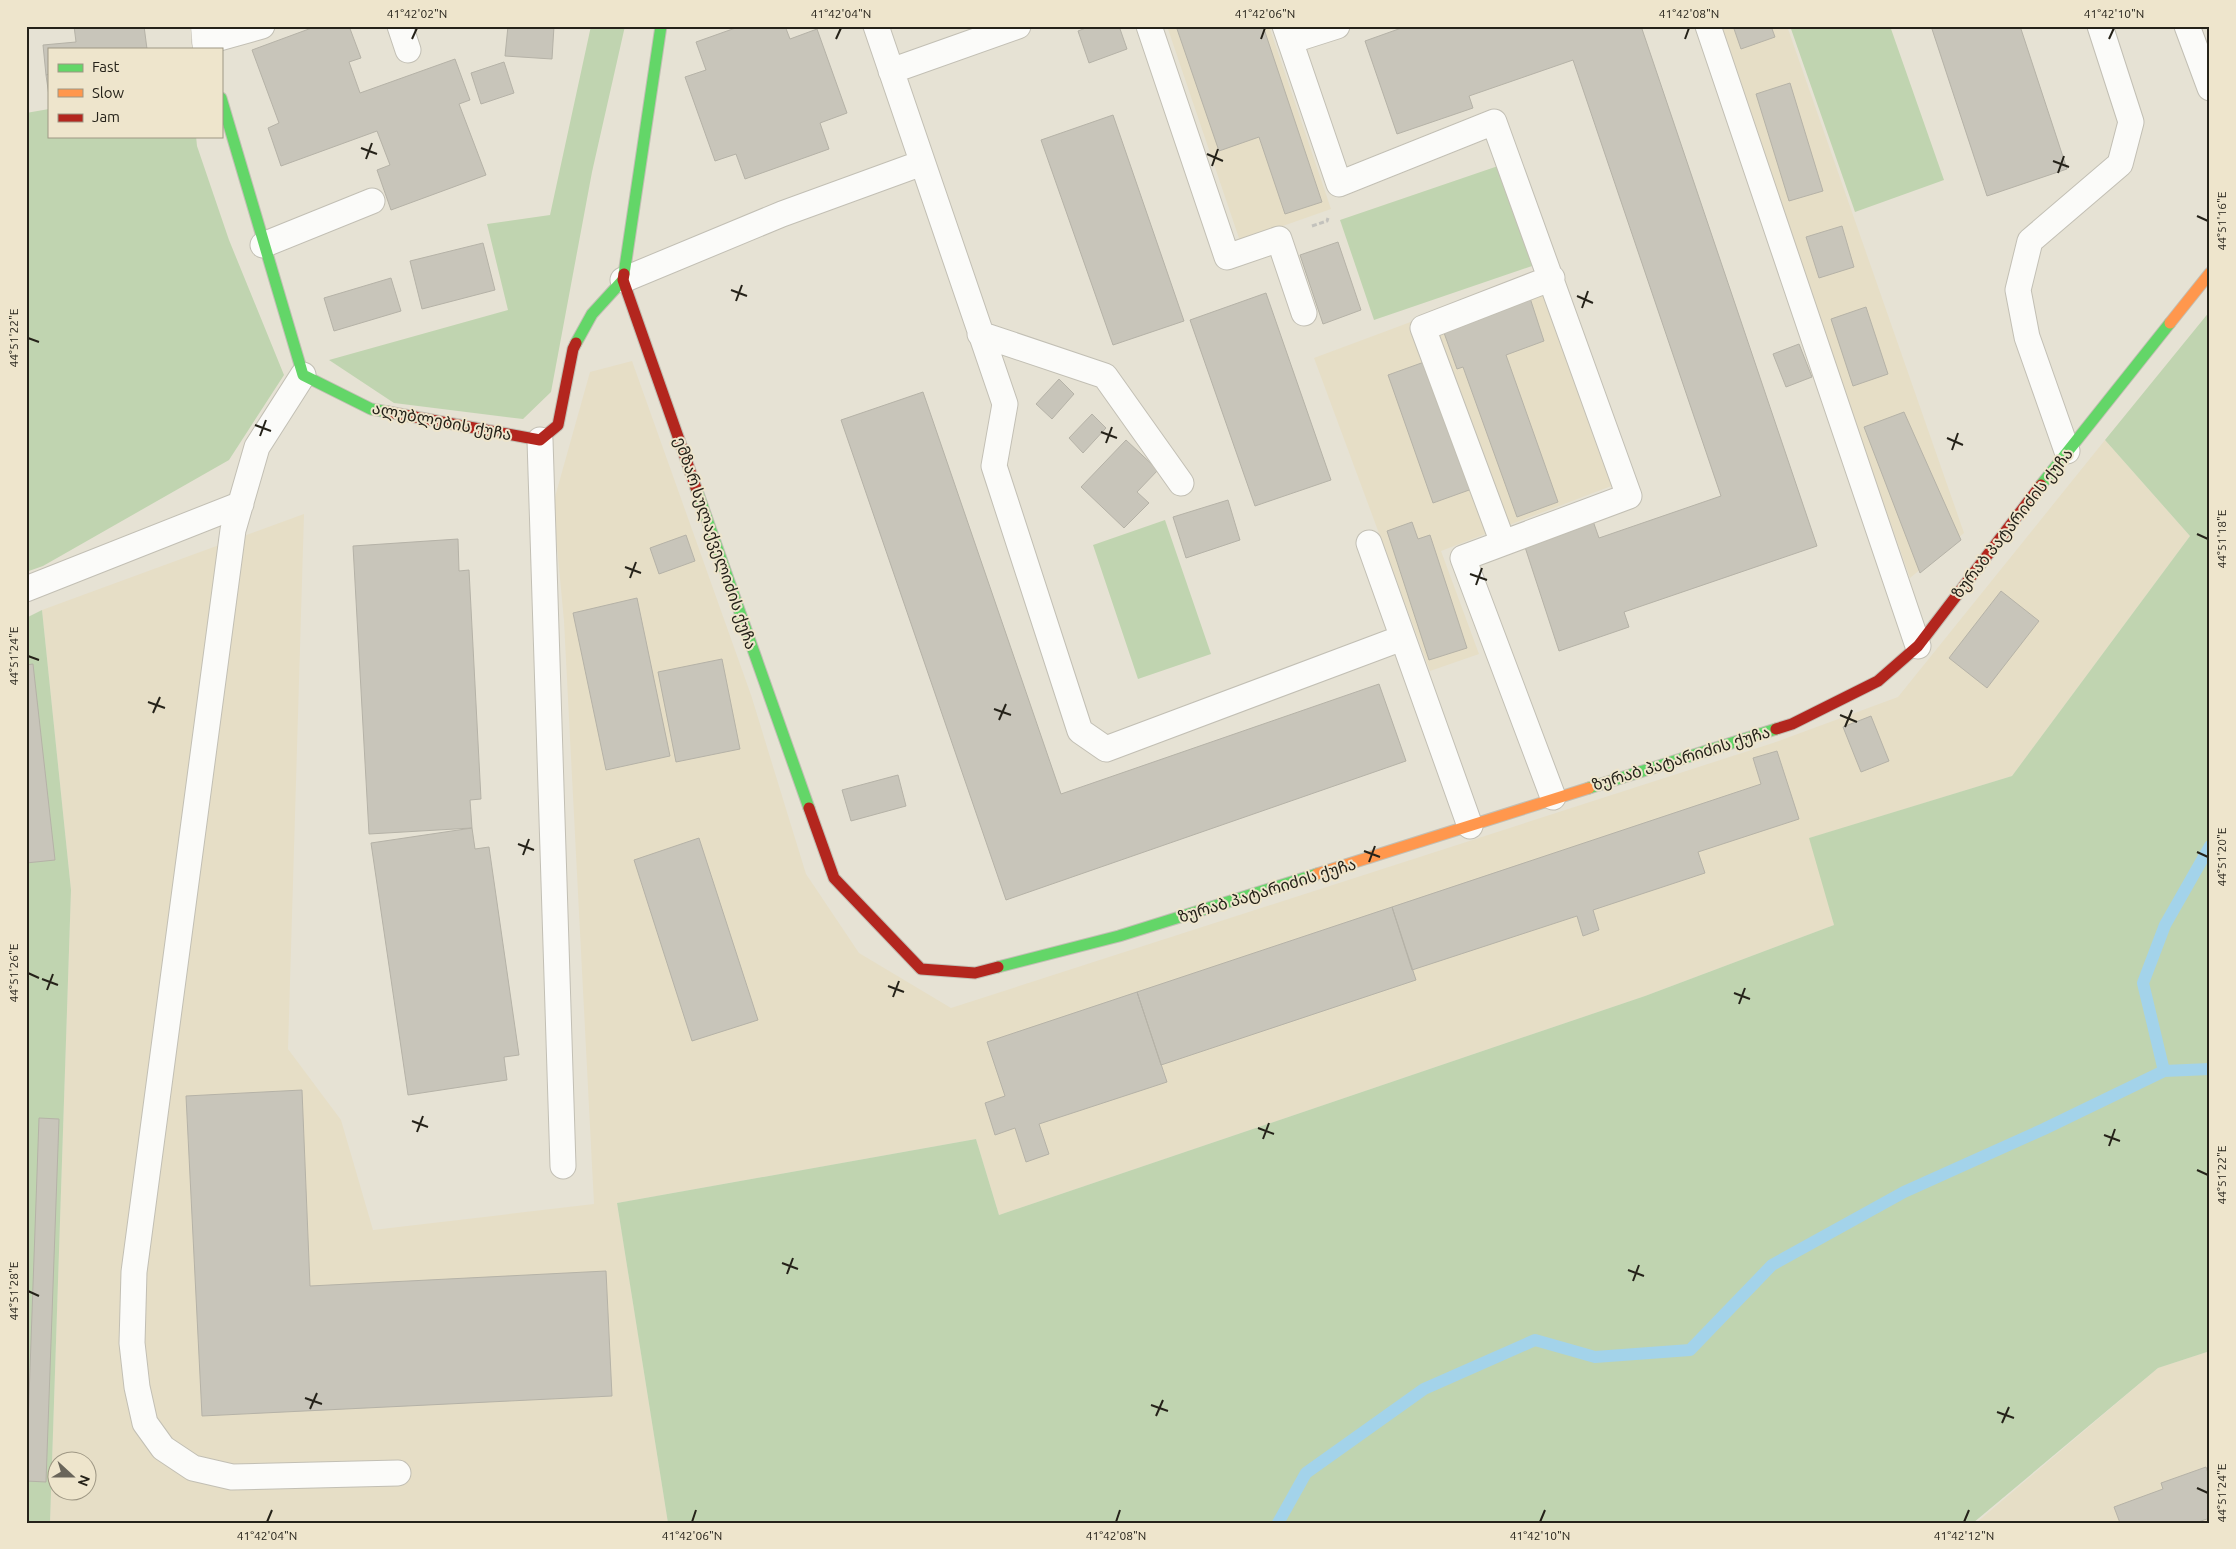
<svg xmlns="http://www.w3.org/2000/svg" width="2236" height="1549" viewBox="0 0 2236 1549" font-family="Ubuntu,'Noto Sans Georgian',sans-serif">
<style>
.built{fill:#e6dec6;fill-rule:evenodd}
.green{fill:#c0d4b0}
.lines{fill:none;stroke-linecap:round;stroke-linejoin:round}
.stream{stroke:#a3d3ea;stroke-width:12}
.building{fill:#c8c5ba;stroke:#b5b2a7}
.lane-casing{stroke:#c2bfb4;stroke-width:27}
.street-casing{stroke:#c2bfb4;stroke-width:29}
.fast-casing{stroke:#c2bfb4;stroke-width:13}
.slow-casing{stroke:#c2bfb4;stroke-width:13}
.jam-casing{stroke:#c2bfb4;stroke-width:13}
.path{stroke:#c3c2bd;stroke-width:3;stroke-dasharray:5 2.5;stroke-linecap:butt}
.lane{stroke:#fbfbf9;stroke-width:25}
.street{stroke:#fbfbf9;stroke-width:28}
.fast{stroke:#63d668;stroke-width:11}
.slow{stroke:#ff974d;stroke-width:11}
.jam{stroke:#b3261e;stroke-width:11}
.ticks{fill:none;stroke:#252219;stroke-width:2}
.labels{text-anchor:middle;stroke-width:4;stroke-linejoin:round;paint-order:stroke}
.street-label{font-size:16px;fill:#252219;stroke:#eee5cc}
.neatline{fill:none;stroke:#252219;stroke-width:2}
.ticks-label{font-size:12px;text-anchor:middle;fill:#252219}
</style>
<rect width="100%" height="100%" fill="#e6e2d4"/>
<path class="built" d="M1167 26H1269L1331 209 1240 241Z
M1715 26H1787L1964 533 1910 578Z
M1537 275 1614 485 1441 551 1479 654 1430 671 1314 358Z
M632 361 751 695 806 874 859 953 951 1008 1773 743 1898 697 2105 440 2190 536 2012 776 1810 838 1834 925 1645 996 999 1215 976 1139 617 1203 668 1523H50L71 890 42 610 304 514 288 1049 341 1120 373 1230 594 1204 564 621 553 504 590 372ZM58 1462H88V1492H58Z
M2210 1351V1523H1976L2158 1368Z"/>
<path class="green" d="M591 26H625L592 172 551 392 523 419 394 403 329 360 508 310 487 224 550 215Z
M1790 26H1890L1944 180 1855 212Z
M49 109V136H196L197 146 229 240 284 375 229 460 43 566 26 572V113Z
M1501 165 1535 265 1374 320 1340 220Z
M2210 311V1351L2158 1368 1973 1523H668L617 1203 976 1139 999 1215 1645 996 1834 925 1809 838 2012 776 2190 536 2105 440Z
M1165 520 1211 654 1138 679 1093 545Z
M42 610 71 890 50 1523H26V618Z"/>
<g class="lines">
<path class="stream" d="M2164 1071 2143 983 2165 925 2210 846
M1278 1523 1306 1473 1424 1389 1535 1340 1595 1357 1690 1350 1772 1265 1904 1192 2044 1129 2164 1071 2210 1069"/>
</g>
<path class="building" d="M74 26H144L147 49H49V74L46 75 43 45 76 42Z
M317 26H349L361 58 349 62 360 93 455 59 470 100 459 104 486 175 391 210 377 170 390 165 377 131 281 166 268 128 279 123 252 50Z
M508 26H554L552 59 505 56Z
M741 26H785L790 39 817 29 847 113 820 123 829 149 745 179 736 154 715 161 685 77 706 70 696 42Z
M1091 26H1119L1127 49 1089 63 1078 31Z
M1176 26H1263L1322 202 1285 214 1259 137 1219 151Z
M1407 26H1641L1817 546 1624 612 1629 627 1559 651 1524 544 1593 521 1599 538 1721 496 1573 60 1469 96 1473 108 1397 134 1365 41Z
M1733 26H1771L1775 37 1741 49Z
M1931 26H2020L2067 169 1987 196Z
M504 62 514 93 481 104 471 73Z
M49 74V96L46 75Z
M1790 83 1823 191 1789 201 1756 94Z
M1113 115 1184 321 1113 345 1041 140Z
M1842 226 1854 267 1819 278 1806 237Z
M1338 242 1361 310 1323 324 1300 255Z
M483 243 495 290 422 309 410 261Z
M391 278 401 311 334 331 324 298Z
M1266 293 1331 480 1255 506 1190 320Z
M1530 298 1544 341 1506 355 1558 502 1517 517 1463 367 1457 369 1443 330Z
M1866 307 1888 374 1853 386 1831 319Z
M1799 344 1812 377 1786 387 1773 354Z
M1427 361 1472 489 1433 503 1388 375Z
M1059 379 1074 394 1052 419 1036 404Z
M923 392 1061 794 1379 684 1406 761 1006 900 841 420Z
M1904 412 1961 540 1920 573 1864 427Z
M1092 414 1106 428 1083 453 1069 438Z
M1126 440 1158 470 1137 492 1149 503 1124 528 1081 487Z
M1228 500 1240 540 1186 558 1173 517Z
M1412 522 1418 539 1430 535 1467 648 1429 660 1387 531Z
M686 535 695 561 659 574 650 548Z
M458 539 459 571 469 570 481 799 470 800 472 828 369 834 353 546Z
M2001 591 2039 621 1987 688 1949 658Z
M637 598 670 756 606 770 573 613Z
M722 659 740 749 676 762 658 672Z
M33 664 55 860 26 863V665Z
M1871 716 1889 761 1861 772 1843 727Z
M1777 751 1799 819 1698 852 1705 873 1593 910 1599 930 1583 936 1577 916 1412 970 1392 907 1761 784 1753 758Z
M898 775 906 806 851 821 842 790Z
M472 828 475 849 489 847 519 1055 504 1057 507 1080 408 1095 371 843Z
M699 838 758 1020 692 1041 634 860Z
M1392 907 1416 980 1161 1065 1137 992Z
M1137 992 1167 1082 1039 1124 1049 1154 1026 1162 1015 1128 995 1135 985 1103 1005 1096 987 1042Z
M302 1090 310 1286 606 1271 612 1396 202 1416 186 1096Z
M39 1118 59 1119 46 1482 26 1481Z
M2206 1467 2210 1479V1518L2195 1523H2120L2114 1507 2163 1489 2161 1483Z"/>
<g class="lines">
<defs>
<path id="lane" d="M400 26 408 50
M876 26 1005 404 994 466 1080 731 1106 749 1402 638
M1149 26 1227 257 1279 239 1304 313
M1285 26 1339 184 1494 122 1629 496 1463 558 1553 797
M1708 26 1918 646
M2187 26 2210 88
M1290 41 1337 26
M205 42 262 26
M891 71 1018 26
M263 245 372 201
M623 280 782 214 922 163
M980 334 1105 376 1181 483
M303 375 257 447 233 530 134 1272 132 1343 137 1387 145 1423 163 1448 193 1468 232 1477 398 1473
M540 440 563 1166
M2067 451 2027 337 2018 290 2030 241 2120 164 2131 122 2100 26
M1369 543 1470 826
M1503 543 1423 328 1552 278
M26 589 241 504"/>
<path id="street" d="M205 26 207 49"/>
<path id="fast" d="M221 98 303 375 371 409 388 412
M624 274 661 26
M576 343 592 314 623 280
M2041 485 2170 323
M696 488 809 808
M1589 788 1776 729
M998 967 1119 936 1317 874"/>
<path id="slow" d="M2170 323 2210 273
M1317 874 1589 788"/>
<path id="jam" d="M624 274 623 280 696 488
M388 412 540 440 558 425 573 349 576 343
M1776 729 1792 724 1878 681 1918 646 2041 485
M809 808 834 878 921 969 975 973 998 967"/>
</defs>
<use href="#lane" class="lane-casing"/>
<use href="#street" class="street-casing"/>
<use href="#fast" class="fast-casing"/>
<use href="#slow" class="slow-casing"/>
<use href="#jam" class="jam-casing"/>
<path class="path" d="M1312 226 1327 221 1328 218"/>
<use href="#lane" class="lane"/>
<use href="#street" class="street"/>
<use href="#fast" class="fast"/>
<use href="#slow" class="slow"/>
<use href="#jam" class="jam"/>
</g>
<path class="ticks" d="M412 39 417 28M836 39 841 28M1261 39 1265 28M1685 39 1689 28M2109 39 2114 28M361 148 377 154M1207 154 1223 161M366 159 372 143M2053 161 2069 167M1212 166 1218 149M2058 173 2064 156M2197 216 2208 221M731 290 747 296M1577 296 1593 303M736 301 742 285M1582 308 1588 291M28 338 39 342M255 425 271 431M1101 432 1117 438M260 436 266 420M1947 438 1963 445M1106 443 1112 427M1952 450 1958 433M2197 534 2208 539M625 567 641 573M1470 574 1487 580M630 578 636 562M1476 585 1482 568M28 656 39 660M148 702 165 708M994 709 1011 715M153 713 160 697M1840 715 1857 722M999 720 1006 704M1845 727 1852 710M518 844 534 850M1364 851 1380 857M2197 852 2208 857M523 855 529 839M1369 862 1375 846M28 973 39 978M42 979 58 985M888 986 904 992M47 990 53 974M1734 993 1750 999M893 997 899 981M1739 1004 1745 988M412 1121 428 1127M1258 1128 1274 1134M417 1132 423 1116M2104 1135 2120 1141M1263 1139 1269 1123M2109 1146 2115 1129M2197 1170 2208 1175M782 1263 798 1269M1628 1270 1644 1276M787 1274 793 1258M1633 1281 1639 1265M28 1291 39 1296M305 1398 322 1404M1151 1405 1168 1411M310 1409 317 1393M1997 1412 2014 1418M1156 1416 1163 1400M2002 1423 2009 1407M2197 1488 2208 1493M267 1522 272 1510M692 1522 696 1510M1116 1522 1120 1510M1540 1522 1545 1510M1964 1522 1969 1510"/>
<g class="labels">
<g class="street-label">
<text transform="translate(442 421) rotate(11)" y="6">ალუბლების ქუჩა</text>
<text transform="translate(2012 523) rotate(-52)" y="6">ზურაბ პატარიძის ქუჩა</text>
<text transform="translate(716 543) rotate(71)" y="6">ემზარ სულაქველიძის ქუჩა</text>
<text transform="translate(1681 758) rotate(-17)" y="6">ზურაბ პატარიძის ქუჩა</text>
<text transform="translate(1267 890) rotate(-17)" y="6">ზურაბ პატარიძის ქუჩა</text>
</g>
</g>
<rect width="2236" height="1549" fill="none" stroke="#eee5cc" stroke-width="55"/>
<rect x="48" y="48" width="175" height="90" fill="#eee5cc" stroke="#9e9784"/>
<rect x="58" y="64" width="25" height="8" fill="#63d668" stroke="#9e9784"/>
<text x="92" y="72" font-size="15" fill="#252219">Fast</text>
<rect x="58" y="89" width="25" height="8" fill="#ff974d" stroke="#9e9784"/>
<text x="92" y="98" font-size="15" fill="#252219">Slow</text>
<rect x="58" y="114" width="25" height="8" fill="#b3261e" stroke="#9e9784"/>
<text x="92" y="122" font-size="15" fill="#252219">Jam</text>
<g transform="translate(72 1476) rotate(111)"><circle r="24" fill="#eee5cc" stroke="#9e9784"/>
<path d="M0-4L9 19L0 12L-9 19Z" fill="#69655a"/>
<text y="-8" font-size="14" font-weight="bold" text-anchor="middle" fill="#252219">N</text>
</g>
<rect x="28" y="28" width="2180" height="1494" class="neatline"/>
<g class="ticks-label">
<text x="417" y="18">41°42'02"N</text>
<text x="841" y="18">41°42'04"N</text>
<text x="1265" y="18">41°42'06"N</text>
<text x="1689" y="18">41°42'08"N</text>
<text x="2114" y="18">41°42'10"N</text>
<text transform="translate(2222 221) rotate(-90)" y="4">44°51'16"E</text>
<text transform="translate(14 338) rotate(-90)" y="4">44°51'22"E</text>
<text transform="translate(2222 539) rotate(-90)" y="4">44°51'18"E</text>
<text transform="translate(14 656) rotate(-90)" y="4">44°51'24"E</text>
<text transform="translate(2222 857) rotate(-90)" y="4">44°51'20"E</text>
<text transform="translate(14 973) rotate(-90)" y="4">44°51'26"E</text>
<text transform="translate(2222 1175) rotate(-90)" y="4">44°51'22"E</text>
<text transform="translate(14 1291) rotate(-90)" y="4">44°51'28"E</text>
<text transform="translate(2222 1493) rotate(-90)" y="4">44°51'24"E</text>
<text x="267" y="1540">41°42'04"N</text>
<text x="692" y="1540">41°42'06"N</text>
<text x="1116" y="1540">41°42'08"N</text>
<text x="1540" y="1540">41°42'10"N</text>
<text x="1964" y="1540">41°42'12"N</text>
</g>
</svg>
